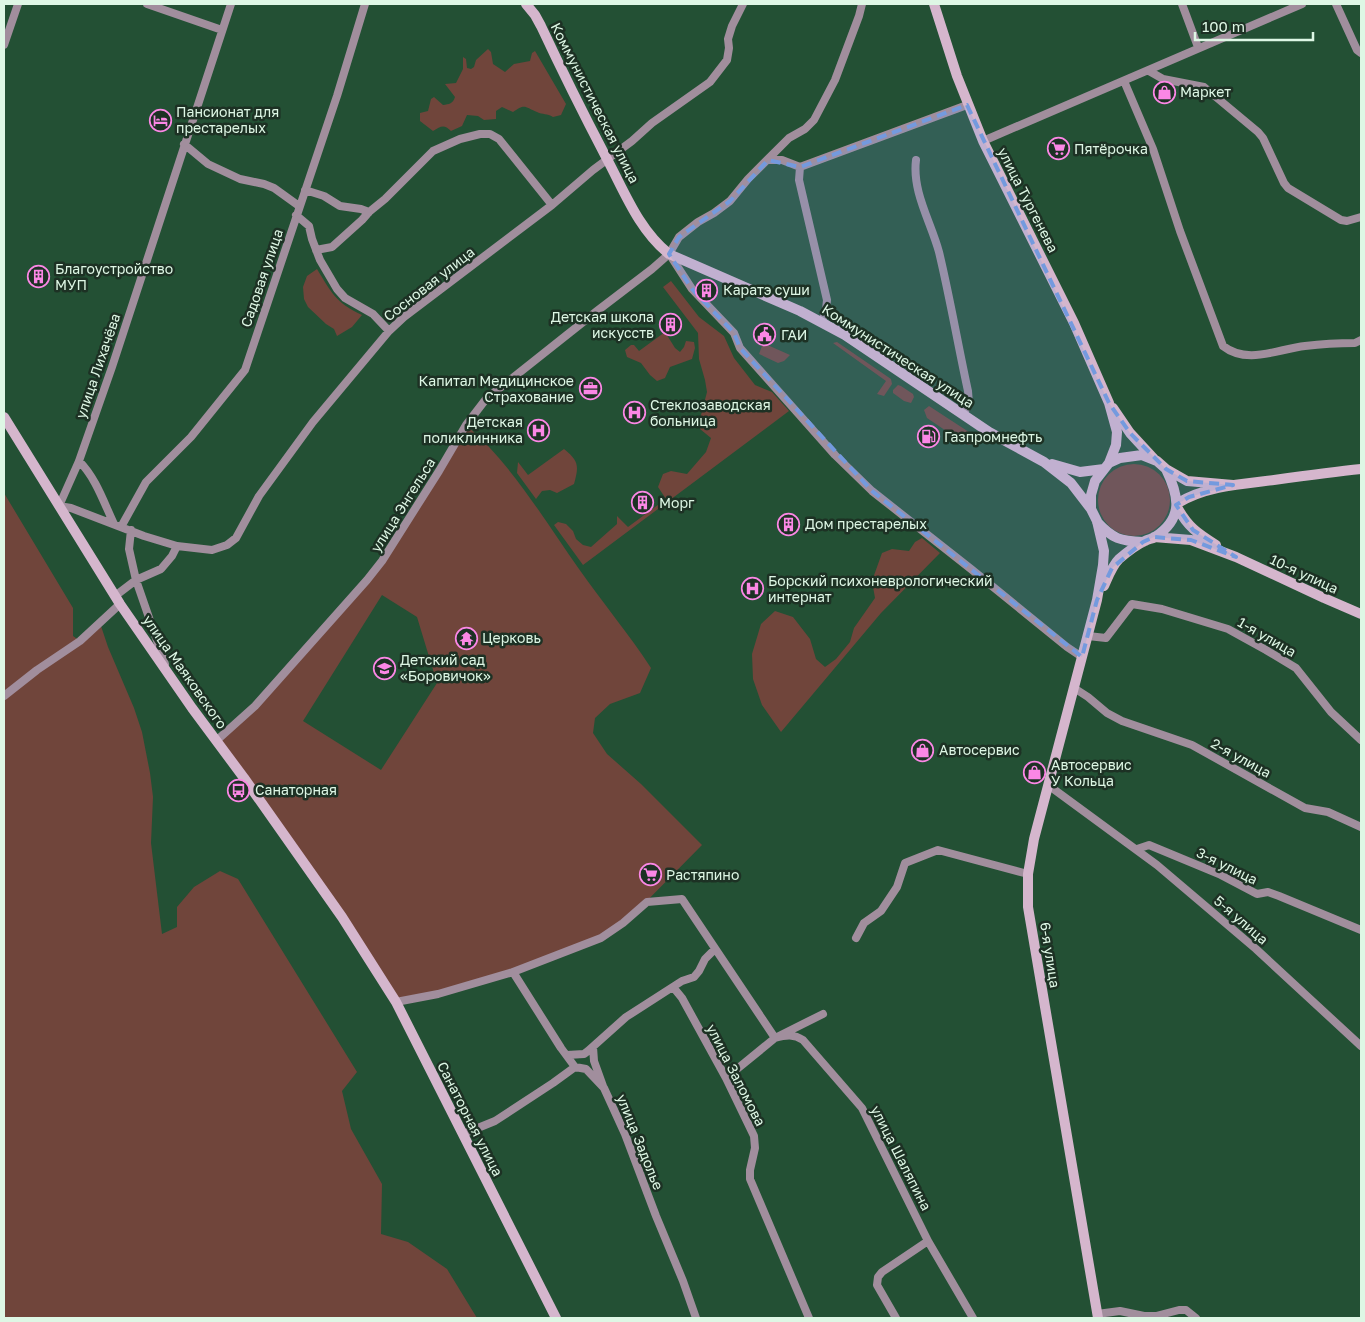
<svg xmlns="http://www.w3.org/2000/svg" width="1365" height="1322" viewBox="0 0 1365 1322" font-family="'Golos Text',sans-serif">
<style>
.green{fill:#70453b;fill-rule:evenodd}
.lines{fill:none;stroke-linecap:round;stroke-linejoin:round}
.street{stroke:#a18e9d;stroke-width:8}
.secondary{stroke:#d5b6cd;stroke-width:10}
.marked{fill:#749ade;fill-opacity:0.2;stroke:#749ade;stroke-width:4;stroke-dasharray:10 6;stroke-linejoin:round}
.labels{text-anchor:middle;stroke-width:5;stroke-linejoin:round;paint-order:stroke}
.poi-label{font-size:14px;fill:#def7e5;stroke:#1d3124;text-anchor:start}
.street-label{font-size:14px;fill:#def7e5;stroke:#1d3124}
</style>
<rect width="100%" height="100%" fill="#235034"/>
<path class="green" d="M488 49 491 52 493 64 505 72 514 64 530 61 532 53 535 51 566 104 561 115 553 117C547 113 543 115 537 112 525 107 525 103 513 112L502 107 496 111V119L484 120 478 116 467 115 462 126 451 131C444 124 441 126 433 131L420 121V113L428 111 431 99 434 97 443 105C449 104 453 104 455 97L445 84 456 83 463 69V57L466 59 467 68 471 69 474 67 476 60Z
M317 269C331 292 336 303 362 315L352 327 337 336 334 329 326 324 308 307 304 299 303 287 307 276Z
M671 281 699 317 724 336 734 358 755 385 772 392 789 411 583 565 554 525 558 522 566 524 573 531 576 539 583 545 591 547 617 524V516L628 527 666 499 658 487 663 474 671 471 687 474 706 452 711 438 700 429V419L707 392 705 380 699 359 698 333 663 287Z
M665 332 675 348 680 352 684 347 686 341 694 342 695 348 692 359 670 367 665 378 657 381 650 375 641 363 627 357 625 350 631 345H634L639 351Z
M837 342 891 379 892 384 884 396 877 394 886 381 833 343Z
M763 343 790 355 784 361 778 363 759 354Z
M898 385 901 386 913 394 914 397 911 403 904 401 893 393V390Z
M929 406 972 434 975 438 972 444 968 445 964 443 927 418 924 410Z
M466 425C511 463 545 521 579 569 602 602 629 634 651 668L640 693 610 704 595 718 593 733 607 754 641 784 702 845 633 915 601 938 513 972 396 1002 216 741 230 730 367 580ZM382 595 417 617 437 683 381 770 303 721Z
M564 449C579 461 579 466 574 484L557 493 550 490 542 491 536 499 517 473 518 462 528 475Z
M1098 500a36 36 0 1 1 72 0a36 36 0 1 1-72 0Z
M4 493 73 608V636L80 641 100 623 108 647 134 708 142 732 150 773 153 797 151 843 162 934 177 927V907L194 887 220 871 238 879 357 1072 342 1091 351 1129 382 1184 381 1234 408 1242 447 1269 477 1318H4Z
M922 538 940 553 881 613 781 732 762 705 753 679 752 654 761 624 775 611 793 617 810 639 816 659 825 667 836 659 850 642 854 628 875 598 872 581 882 553 892 549 909 551 915 542Z"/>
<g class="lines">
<path class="street" d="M147 4 222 30
M1182 4 1198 47
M1336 4 1357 50 1361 53
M4 45 18 4
M1149 71 1163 79 1204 87 1258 132 1263 138 1284 183 1288 188 1341 220 1347 221 1361 217
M1124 81 1153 149 1180 231 1223 346C1247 365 1278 349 1305 346 1321 344 1338 343 1355 343L1361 340
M983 141 1302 4
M184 144 208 164 240 179 264 184 274 188 299 206
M768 160H782L800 167 967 105
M916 160C912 192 931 222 939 252 950 298 958 345 968 391L969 404 963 414
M800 167 799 180 827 300 826 310 822 322
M305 190 324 196 340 206 361 209 369 212
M296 215 309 226 312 239 320 260 337 289 345 298 373 314 389 331
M316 250 332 247 362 220 369 212 385 199 433 151 460 139 480 134H490L499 139 552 205
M670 255 692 289 734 333 740 348 835 455 872 491 971 569 1067 647 1082 657
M79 461C96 478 104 503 114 524
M121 527 146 482 191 437 245 370 337 96 365 4
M131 530 129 549 136 580 165 664
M177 546 144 536 71 508 59 506 79 461 112 367 231 4
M115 596 136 580 161 569 172 556 177 546 212 550 227 545 236 538 259 496 313 422 389 331 404 317 552 205 593 170 632 141 652 123 710 82 727 60 729 48 728 39 732 26 743 4
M1088 636 1106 638 1132 604 1162 609 1228 629 1266 650 1296 668 1331 712 1361 740
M1074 688 1088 697 1107 713 1122 721 1192 745 1305 808 1328 812 1361 827
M4 696 37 670 80 641 120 604
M216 741 255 706 367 580 382 561 439 471 466 425 486 399 597 311 652 269 669 254 679 237 698 222 714 213 730 201 748 179 789 138 805 129 814 120 835 80 859 16 862 4
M1048 785 1157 865 1256 949 1361 1046
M1137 849 1149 845 1219 874 1257 894 1268 892 1279 896 1361 930
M856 938 864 923 881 911 897 887 905 863 938 850 1028 874
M513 972 561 1048 575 1067 586 1069 604 1088 625 1134 656 1216 683 1281 696 1318
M673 987 682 998 726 1078 754 1136 755 1148 750 1170V1179L809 1318
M396 1002 438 994 513 972 601 938 623 923 647 902 682 899 775 1038C786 1035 794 1034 803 1040L862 1108 928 1241 973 1318
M593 1047 594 1061 603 1086
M567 1055 584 1054 588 1051 626 1017 682 981 694 977 699 971 705 959 715 949
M726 1078 775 1038 823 1014
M463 1134 495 1121 553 1083 575 1067
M1097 1314 1120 1311 1144 1316H1156L1179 1310H1186L1196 1318
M896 1318 877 1285 878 1277 882 1272 928 1241"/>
<path class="secondary" d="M526 4 535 15 541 26C562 71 584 115 607 159 625 193 639 230 669 254L800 311 845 335 989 432 1044 462 1071 483 1091 509
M934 4 957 76 983 141 1074 323 1109 403 1117 432 1116 445 1109 463
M1113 408 1130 433 1154 459
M4 417 120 604 192 708 244 778 342 917 396 1002 556 1318
M1052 464 1080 472 1104 469
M1178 503C1206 486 1241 484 1274 480 1303 476 1332 472 1361 469
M1177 507C1188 527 1197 533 1216 545
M1097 522C1113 539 1120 541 1143 542
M1154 537 1191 540 1236 557 1324 598 1361 614
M1104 586C1108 577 1112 566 1119 559 1126 553 1136 545 1145 541 1148 539 1152 539 1155 537 1184 518 1179 496 1166 469
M1098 1318 1028 907V874L1034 839 1097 600 1103 565 1104 551 1097 521 1091 509V495L1095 481 1109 463 1120 458 1142 455 1157 461 1166 469 1187 481 1233 485"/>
</g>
<path class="marked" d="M967 105 1109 403 1130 433 1166 469 1187 481 1233 485 1189 497 1176 505 1193 530 1236 557 1191 540 1154 537 1143 542 1112 568 1097 600 1082 657 872 491 740 348 734 333 692 289 669 254 679 237 730 201 768 160 800 167Z"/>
<defs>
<symbol id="shop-ring" viewBox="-11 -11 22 22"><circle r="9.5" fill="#1d3124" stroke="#fb87e5" stroke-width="1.5"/><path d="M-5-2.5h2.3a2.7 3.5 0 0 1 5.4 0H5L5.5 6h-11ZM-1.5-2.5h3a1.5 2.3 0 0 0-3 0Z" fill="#fb87e5"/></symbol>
<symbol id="hotel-ring" viewBox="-11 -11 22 22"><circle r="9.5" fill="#1d3124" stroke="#fb87e5" stroke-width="1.5"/><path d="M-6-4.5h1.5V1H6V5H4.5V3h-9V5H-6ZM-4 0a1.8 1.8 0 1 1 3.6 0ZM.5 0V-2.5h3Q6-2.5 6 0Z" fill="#fb87e5"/></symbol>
<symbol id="supermarket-ring" viewBox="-11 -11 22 22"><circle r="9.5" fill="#1d3124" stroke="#fb87e5" stroke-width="1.5"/><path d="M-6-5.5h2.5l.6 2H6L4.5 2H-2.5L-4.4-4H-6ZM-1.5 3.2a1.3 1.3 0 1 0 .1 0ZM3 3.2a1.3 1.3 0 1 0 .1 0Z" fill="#fb87e5"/></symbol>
<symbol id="building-ring" viewBox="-11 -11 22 22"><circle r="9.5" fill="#1d3124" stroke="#fb87e5" stroke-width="1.5"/><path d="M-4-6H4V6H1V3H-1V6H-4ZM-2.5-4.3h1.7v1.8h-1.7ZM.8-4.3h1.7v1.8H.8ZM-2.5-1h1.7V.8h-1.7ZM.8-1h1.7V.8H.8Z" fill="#fb87e5"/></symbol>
<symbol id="civic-ring" viewBox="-11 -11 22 22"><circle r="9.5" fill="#1d3124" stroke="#fb87e5" stroke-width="1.5"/><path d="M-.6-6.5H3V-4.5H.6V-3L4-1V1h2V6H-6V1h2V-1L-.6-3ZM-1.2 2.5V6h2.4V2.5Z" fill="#fb87e5"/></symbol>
<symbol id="office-ring" viewBox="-11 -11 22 22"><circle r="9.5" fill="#1d3124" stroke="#fb87e5" stroke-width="1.5"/><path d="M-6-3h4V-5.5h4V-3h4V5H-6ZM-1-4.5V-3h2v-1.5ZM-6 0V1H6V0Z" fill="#fb87e5"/></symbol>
<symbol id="hospital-ring" viewBox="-11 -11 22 22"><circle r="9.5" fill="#1d3124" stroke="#fb87e5" stroke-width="1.5"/><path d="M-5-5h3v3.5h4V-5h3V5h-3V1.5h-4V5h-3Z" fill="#fb87e5"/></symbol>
<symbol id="fuel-ring" viewBox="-11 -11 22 22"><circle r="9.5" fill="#1d3124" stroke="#fb87e5" stroke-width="1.5"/><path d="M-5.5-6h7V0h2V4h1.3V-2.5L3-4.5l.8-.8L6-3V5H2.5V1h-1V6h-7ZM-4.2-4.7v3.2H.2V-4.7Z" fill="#fb87e5"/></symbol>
<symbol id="temple-ring" viewBox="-11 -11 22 22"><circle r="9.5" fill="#1d3124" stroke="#fb87e5" stroke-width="1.5"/><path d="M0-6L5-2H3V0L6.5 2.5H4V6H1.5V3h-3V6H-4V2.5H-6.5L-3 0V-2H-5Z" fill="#fb87e5"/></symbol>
<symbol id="school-ring" viewBox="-11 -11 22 22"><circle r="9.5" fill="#1d3124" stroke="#fb87e5" stroke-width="1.5"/><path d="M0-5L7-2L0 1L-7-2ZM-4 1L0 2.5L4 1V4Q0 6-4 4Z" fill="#fb87e5"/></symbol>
<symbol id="bus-ring" viewBox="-11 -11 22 22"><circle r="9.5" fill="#1d3124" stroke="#fb87e5" stroke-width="1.5"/><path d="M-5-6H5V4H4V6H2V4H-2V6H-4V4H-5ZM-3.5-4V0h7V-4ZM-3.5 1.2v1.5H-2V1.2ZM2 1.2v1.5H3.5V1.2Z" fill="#fb87e5"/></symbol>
</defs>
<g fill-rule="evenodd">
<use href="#shop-ring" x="1152" y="80" width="25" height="25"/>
<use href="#hotel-ring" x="148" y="108" width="25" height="25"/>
<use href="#supermarket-ring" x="1046" y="136" width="25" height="25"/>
<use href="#building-ring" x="26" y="264" width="25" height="25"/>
<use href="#building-ring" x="694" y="278" width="25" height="25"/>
<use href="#building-ring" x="658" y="312" width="25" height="25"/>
<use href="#civic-ring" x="752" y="322" width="25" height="25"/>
<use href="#office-ring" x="578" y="376" width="25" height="25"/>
<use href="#hospital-ring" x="622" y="400" width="25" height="25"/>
<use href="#hospital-ring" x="526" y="418" width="25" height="25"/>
<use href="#fuel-ring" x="916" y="424" width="25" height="25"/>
<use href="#building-ring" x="630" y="490" width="25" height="25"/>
<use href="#building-ring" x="776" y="512" width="25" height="25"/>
<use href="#hospital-ring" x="740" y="576" width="25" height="25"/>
<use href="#temple-ring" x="454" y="626" width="25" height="25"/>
<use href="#school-ring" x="372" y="656" width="25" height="25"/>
<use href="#shop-ring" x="910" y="738" width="25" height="25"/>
<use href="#shop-ring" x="1022" y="760" width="25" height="25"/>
<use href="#bus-ring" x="226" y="778" width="25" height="25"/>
<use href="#supermarket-ring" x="638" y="862" width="25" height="25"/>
</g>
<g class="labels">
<g class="poi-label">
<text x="1180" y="97">Маркет</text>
<text x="176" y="117">Пансионат для<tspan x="176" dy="16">престарелых</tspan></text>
<text x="1074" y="154">Пятёрочка</text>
<text x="55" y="274">Благоустройство<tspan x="55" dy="16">МУП</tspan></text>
<text x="723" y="295">Каратэ суши</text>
<text x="654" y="322" text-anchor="end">Детская школа<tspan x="654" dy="16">искусств</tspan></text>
<text x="781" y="340">ГАИ</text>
<text x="574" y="386" text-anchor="end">Капитал Медицинское<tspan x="574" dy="16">Страхование</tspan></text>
<text x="650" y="410">Стеклозаводская<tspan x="650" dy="16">больница</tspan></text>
<text x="523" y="427" text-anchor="end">Детская<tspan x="523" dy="16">поликлинника</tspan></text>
<text x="944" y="442">Газпромнефть</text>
<text x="659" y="508">Морг</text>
<text x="805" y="529">Дом престарелых</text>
<text x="768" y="586">Борский психоневрологический<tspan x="768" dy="16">интернат</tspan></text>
<text x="482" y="643">Церковь</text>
<text x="400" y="665">Детский сад<tspan x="400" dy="16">«Боровичок»</tspan></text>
<text x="939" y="755">Автосервис</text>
<text x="1051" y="770">Автосервис<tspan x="1051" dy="16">У Кольца</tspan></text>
<text x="255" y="795">Санаторная</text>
<text x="666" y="880">Растяпино</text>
</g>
<g class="street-label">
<text transform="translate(595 103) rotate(63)" y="5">Коммунистическая улица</text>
<text transform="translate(1028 200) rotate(63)" y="5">улица Тургенева</text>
<text transform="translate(262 278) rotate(-71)" y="5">Садовая улица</text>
<text transform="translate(429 284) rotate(-38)" y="5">Сосновая улица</text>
<text transform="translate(898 356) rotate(33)" y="5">Коммунистическая улица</text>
<text transform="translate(98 366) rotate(-71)" y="5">улица Лихачёва</text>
<text transform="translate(403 505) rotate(-58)" y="5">улица Энгельса</text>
<text transform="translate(1304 574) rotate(25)" y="5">10-я улица</text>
<text transform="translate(1267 637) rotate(30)" y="5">1-я улица</text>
<text transform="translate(185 672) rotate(55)" y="5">улица Маяковского</text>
<text transform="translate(1241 758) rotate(29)" y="5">2-я улица</text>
<text transform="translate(1227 866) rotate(26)" y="5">3-я улица</text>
<text transform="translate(1241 920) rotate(41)" y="5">5-я улица</text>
<text transform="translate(1050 955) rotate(81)" y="5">6-я улица</text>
<text transform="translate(736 1075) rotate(63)" y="5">улица Заломова</text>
<text transform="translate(470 1119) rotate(63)" y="5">Санаторная улица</text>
<text transform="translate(640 1142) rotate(68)" y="5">улица Задолье</text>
<text transform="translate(901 1158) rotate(63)" y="5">улица Шаляпина</text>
</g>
</g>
<rect width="1365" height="1322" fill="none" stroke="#def7e5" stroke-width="10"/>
<path d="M1195 32v8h118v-8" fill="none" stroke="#def7e5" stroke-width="2.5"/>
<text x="1202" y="32" font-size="15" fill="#def7e5" stroke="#1d3124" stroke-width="4" paint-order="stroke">100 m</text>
</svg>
